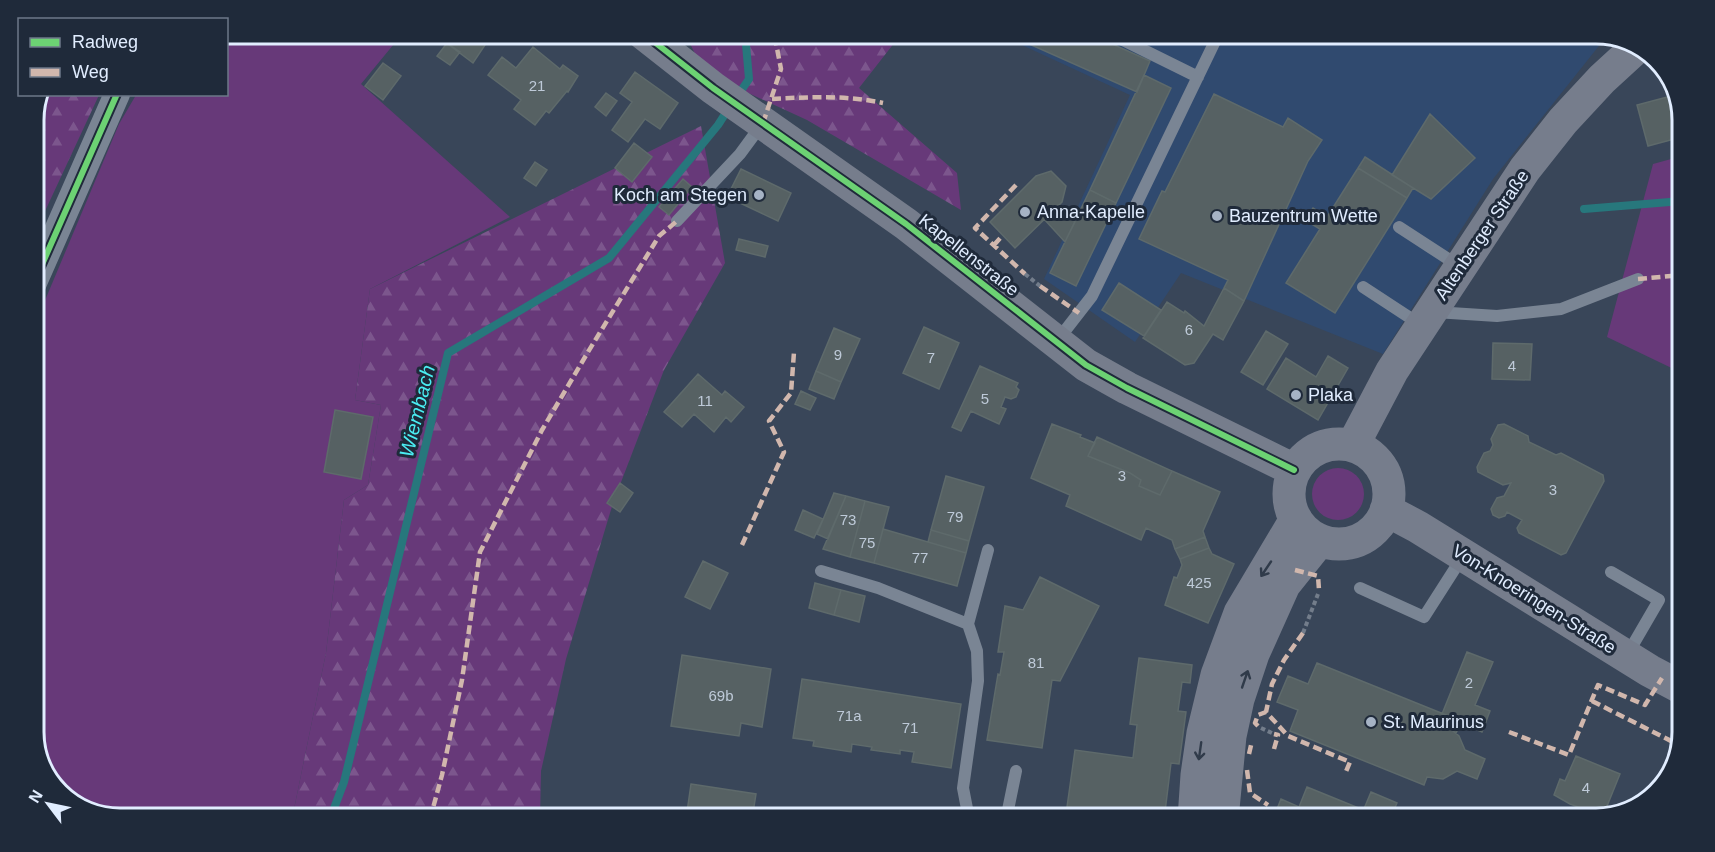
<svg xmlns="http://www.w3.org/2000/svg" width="1715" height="852" viewBox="0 0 1715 852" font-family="Helvetica,sans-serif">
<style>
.built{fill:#304a6f}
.grass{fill:#673979}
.forest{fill:url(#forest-firs)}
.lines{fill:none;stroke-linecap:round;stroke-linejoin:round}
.stream{stroke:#27777c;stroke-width:8}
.building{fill:#566163;stroke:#5e6a6b;stroke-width:1.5}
.path{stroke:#737d8b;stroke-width:4;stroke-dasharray:4.5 3;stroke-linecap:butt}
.lane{stroke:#7a8594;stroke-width:12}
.street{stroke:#7a8594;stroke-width:26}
.secondary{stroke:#767d8c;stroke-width:33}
.quiet{stroke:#d1b7ad;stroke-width:4.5;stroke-dasharray:9 4.5;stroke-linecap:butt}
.cycleway-casing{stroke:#1f2a3a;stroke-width:10}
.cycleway{stroke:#6cd273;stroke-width:6}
.oneway{stroke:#303b4a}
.poi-dot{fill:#a6b3c5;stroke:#1f2a3a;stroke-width:2}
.labels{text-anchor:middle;stroke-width:6;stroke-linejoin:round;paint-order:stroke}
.number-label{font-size:15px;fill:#becad8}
.poi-label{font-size:18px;fill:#e1edff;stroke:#1f2a3a;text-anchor:start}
.street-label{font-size:18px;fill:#e1edff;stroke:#1f2a3a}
.water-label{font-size:20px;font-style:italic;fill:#4aedf2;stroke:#1f2a3a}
.rim{fill:none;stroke:#e1edff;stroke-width:3}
</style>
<defs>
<pattern id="forest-firs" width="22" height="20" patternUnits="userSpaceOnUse" patternTransform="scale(1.5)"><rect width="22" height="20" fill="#673979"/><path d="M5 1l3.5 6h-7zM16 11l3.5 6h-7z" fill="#7c568d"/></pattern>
</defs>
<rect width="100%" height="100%" fill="#394659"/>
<path class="built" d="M996 33H1595L1606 37 1493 179 1383 354 1181 273 1135 342 1044 279 1130 95Z"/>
<path class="grass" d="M227 33H403L361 84 510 217 370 289 355 400 381 405 368 485 344 500 326 653 292 819H120L82 810 48 781 33 738V329L119 124 136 95 226 94Z
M1682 156V373L1607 337 1653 164Z
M1312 494a26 26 0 1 1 52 0a26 26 0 1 1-52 0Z"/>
<path class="forest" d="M685 33H902L859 88 957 173 961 210 807 120 744 91 698 60Z
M42 95H99L33 237V115Z
M701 126 725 263 664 370 613 503 566 659 541 771 540 819H292L326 653 344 500 368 485 381 405 355 400 370 289Z"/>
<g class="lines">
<path class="stream" d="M736 98 749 79 745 33
M1584 209 1682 201
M330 819 344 782 448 353 609 258 718 125 729 108"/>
</g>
<path class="building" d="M450 33H493L473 63 444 41Z
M1010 33H1088L1150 61 1137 92 1009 35Z
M447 43 460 52 450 65 437 56Z
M533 47 560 69 563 65 578 76 568 92 567 91 549 113 546 111 535 125 514 109 521 100 488 75 502 57 516 68Z
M383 63 401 76 383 100 365 86Z
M635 72 678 103 660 129 645 119 628 142 612 130 632 102 620 93Z
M1144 75 1171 88 1116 203 1090 190Z
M606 93 617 101 606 116 595 107Z
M1214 94 1283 127 1288 118 1322 140 1308 161 1244 301 1224 288 1228 280 1139 239 1162 191 1165 192Z
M1675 95 1682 115V137L1648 146 1637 105Z
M1430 114 1475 158 1431 199 1392 175Z
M634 143 652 157 632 182 615 168Z
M1365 157 1413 188 1407 198 1358 168Z
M535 162 547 170 536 186 524 178Z
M1358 168 1407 198 1335 313 1286 283 1320 229 1305 220 1313 208 1327 217Z
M741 169 791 193 778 221 727 197Z
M1051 171 1066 186 1062 202 1015 248 990 222 1036 176Z
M683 179 692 187 669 215 659 207Z
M1090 190 1116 203 1076 286 1050 273Z
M1058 205 1075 222 1065 242 1044 219Z
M739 239 768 246 765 257 736 250Z
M1119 283 1161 310 1144 336 1102 310Z
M1224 288 1244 301 1223 340 1213 334 1194 363 1185 365 1143 338 1167 302 1184 313 1185 311 1204 326Z
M924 327 959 343 939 389 903 373Z
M834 328 860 339 841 382 816 371Z
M1266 331 1288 344 1263 385 1241 372Z
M1493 343 1532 344 1530 380 1492 379Z
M1328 356 1348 368 1318 420 1267 389 1286 358 1316 377Z
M980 366 1018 383 1016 387 1019 390 1016 397 1011 399 1005 397 1001 407 1006 409 999 424 971 411 961 431 952 427Z
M816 371 841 382 834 399 809 389Z
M698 374 722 395 725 391 744 407 731 422 726 417 714 432 694 414 682 427 664 412Z
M801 391 816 398 810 410 795 404Z
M335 410 373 417 361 479 324 472Z
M1052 424 1081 435 1080 437 1095 443 1088 456 1130 473 1141 480 1139 486 1160 495 1172 471 1220 492 1203 531 1205 537 1175 549 1172 540 1146 528 1141 540 1066 506 1070 495 1031 478Z
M1504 424 1528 436 1529 442 1556 455 1561 453 1603 475 1604 481 1566 553 1561 555 1519 533 1517 528 1522 520 1507 512 1505 516 1499 518 1493 515 1491 509 1497 498 1504 496 1511 483 1503 485 1478 472 1477 467 1484 453 1490 451 1493 445 1491 439 1498 425Z
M1097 437 1172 471 1160 495 1139 486 1141 480 1130 473 1088 456Z
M946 476 984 487 969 541 931 530Z
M620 483 633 493 620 512 607 503Z
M834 493 846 496 828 539 817 534Z
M846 496 865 501 850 557 823 549Z
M865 501 889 507 874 563 850 557Z
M803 510 823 519 814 538 795 530Z
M883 529 966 553 957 586 874 563Z
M931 530 969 541 966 553 928 542Z
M1205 537 1209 548 1180 559 1175 549Z
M1209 548 1212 554 1234 564 1208 623 1165 605 1174 577 1177 578 1182 565 1180 559Z
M703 561 728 573 710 609 685 597Z
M1040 577 1099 606 1060 681 1052 680 1042 748 987 740 998 674 1000 675 1004 652H998L1005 606 1023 610Z
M815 583 841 590 834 615 809 608Z
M841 590 865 596 859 622 834 615Z
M1467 652 1493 662 1475 705 1490 711 1482 732 1461 723 1456 733 1447 726 1451 717 1442 714Z
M682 655 771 669 762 727 741 723 739 736 671 726Z
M1139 658 1192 665 1190 683 1182 682 1178 711 1186 712 1179 764 1171 763 1165 812 1132 808V812L1099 808V811L1067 807 1075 750 1133 758 1137 725 1130 724Z
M1317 663 1451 717 1447 726 1459 736 1465 750 1485 759 1477 779 1457 771 1443 779 1427 777 1424 785 1290 731 1298 710 1277 702 1288 676 1308 684Z
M802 679 961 704 951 768 912 762 914 752 900 750V754L871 750 872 747 852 744 851 752 813 746 814 741 793 738Z
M1576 756 1620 774 1603 816 1570 804 1554 795 1560 779 1565 781Z
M691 784 756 794 752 819H686Z
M1307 787 1361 809 1357 819H1273L1281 799 1299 807Z
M1371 792 1397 803 1390 819H1369L1361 816Z"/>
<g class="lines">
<path class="path" d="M1025 274 1040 286
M1303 633 1318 594
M1261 728 1274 734"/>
<path class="lane" d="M1109 33 1198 77
M677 221 740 154 762 124
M1399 227 1459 266
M1363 287 1421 325
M1435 312 1497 316 1561 309 1638 279
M1057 341 1092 296 1219 33
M821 571 878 588 968 624
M1611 572 1659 600 1627 655
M1360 588 1424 617 1463 556
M969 819 963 788 978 681 977 651 968 624 988 550
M1011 819 1008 810 1016 771"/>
<path class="street" d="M33 285 117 94"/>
<path class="secondary" d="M643 33 713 88 906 224 1086 365 1127 388 1294 470
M1289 494a50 50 0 1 1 100 0a50 50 0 1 1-100 0Z
M1353 445 1392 371 1525 169 1563 121 1602 79 1638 46
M1386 510 1418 527 1650 671 1682 688
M1194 819 1197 775 1203 733 1217 675 1240 613 1296 519
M1222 819 1230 736 1238 699 1253 654 1284 585 1320 540"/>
<path class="quiet" d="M772 99C809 97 846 95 883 103
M763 123 781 69 774 33
M1016 185 975 228 1025 274
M994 245 1003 235
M1638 279 1682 275
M1040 286 1079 313
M742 545 784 452 769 421 791 393 794 352
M1295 570 1318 576 1319 590
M1303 633 1284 660 1272 684 1266 712 1288 736 1350 762 1345 774
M1592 701 1679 745
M1258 726 1255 723 1258 715 1266 712
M1509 732 1569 755 1598 685 1645 705 1662 678
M1274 749 1278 735 1274 734
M1249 754 1252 741
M1247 770 1250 793 1268 805
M430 819 442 775 462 680 480 552 542 430 588 352 659 236 677 221"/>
<defs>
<path id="cycleway" d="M643 33 713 88 906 224 1086 365 1127 388 1294 470
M33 285 117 94"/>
</defs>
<use href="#cycleway" class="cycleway-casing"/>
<use href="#cycleway" class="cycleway"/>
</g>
<defs><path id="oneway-shaft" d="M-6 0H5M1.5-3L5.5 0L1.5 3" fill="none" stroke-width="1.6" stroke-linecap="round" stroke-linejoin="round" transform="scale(1.5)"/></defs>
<g class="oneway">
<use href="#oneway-shaft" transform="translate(1266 569) rotate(124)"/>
<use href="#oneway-shaft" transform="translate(1245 679) rotate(-71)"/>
<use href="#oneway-shaft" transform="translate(1200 751) rotate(98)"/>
</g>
<g class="poi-dot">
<circle cx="759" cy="195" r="6"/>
<circle cx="1025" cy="212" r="6"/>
<circle cx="1217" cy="216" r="6"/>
<circle cx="1296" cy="395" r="6"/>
<circle cx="1371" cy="722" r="6"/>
</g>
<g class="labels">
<g class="number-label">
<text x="537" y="91">21</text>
<text x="1189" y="335">6</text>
<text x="838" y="360">9</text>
<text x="931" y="363">7</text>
<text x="1512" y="371">4</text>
<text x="985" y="404">5</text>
<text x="705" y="406">11</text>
<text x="1122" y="481">3</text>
<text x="1553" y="495">3</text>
<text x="955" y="522">79</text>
<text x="848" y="525">73</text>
<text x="867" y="548">75</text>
<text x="920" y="563">77</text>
<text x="1199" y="588">425</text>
<text x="1036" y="668">81</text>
<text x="1469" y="688">2</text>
<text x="721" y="701">69b</text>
<text x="849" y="721">71a</text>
<text x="910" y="733">71</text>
<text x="1586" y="793">4</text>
</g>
<g class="poi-label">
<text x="747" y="201" text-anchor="end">Koch am Stegen</text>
<text x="1037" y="218">Anna-Kapelle</text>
<text x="1229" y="222">Bauzentrum Wette</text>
<text x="1308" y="401">Plaka</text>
<text x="1383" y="728">St. Maurinus</text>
</g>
<g class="street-label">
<text transform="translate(1482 235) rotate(-56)" y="6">Altenberger Straße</text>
<text transform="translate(969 255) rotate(38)" y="6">Kapellenstraße</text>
<text transform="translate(1534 599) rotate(32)" y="6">Von-Knoeringen-Straße</text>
</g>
<g class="water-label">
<text transform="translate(417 411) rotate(-76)" y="7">Wiembach</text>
</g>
</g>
<path d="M0 0H1715V852H0ZM120 44H1596A76 76 0 0 1 1672 120V732A76 76 0 0 1 1596 808H120A76 76 0 0 1 44 732V120A76 76 0 0 1 120 44Z" fill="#1f2a3a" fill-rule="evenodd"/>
<path class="rim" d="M120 44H1596A76 76 0 0 1 1672 120V732A76 76 0 0 1 1596 808H120A76 76 0 0 1 44 732V120A76 76 0 0 1 120 44Z"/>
<rect x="18" y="18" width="210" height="78" fill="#1f2a3a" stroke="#6d7889" stroke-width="1.5"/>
<rect x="30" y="38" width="30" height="9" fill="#6cd273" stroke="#6d7889" stroke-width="1.5"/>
<text x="72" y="48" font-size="18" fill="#e1edff">Radweg</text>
<rect x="30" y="68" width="30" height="9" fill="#d1b7ad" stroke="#6d7889" stroke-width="1.5"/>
<text x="72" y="78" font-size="18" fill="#e1edff">Weg</text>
<g transform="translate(48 804) rotate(302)" stroke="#1f2a3a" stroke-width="4.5" paint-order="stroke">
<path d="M0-4.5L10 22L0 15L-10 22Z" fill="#e1edff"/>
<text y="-9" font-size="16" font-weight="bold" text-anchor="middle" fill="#e1edff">N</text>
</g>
</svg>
